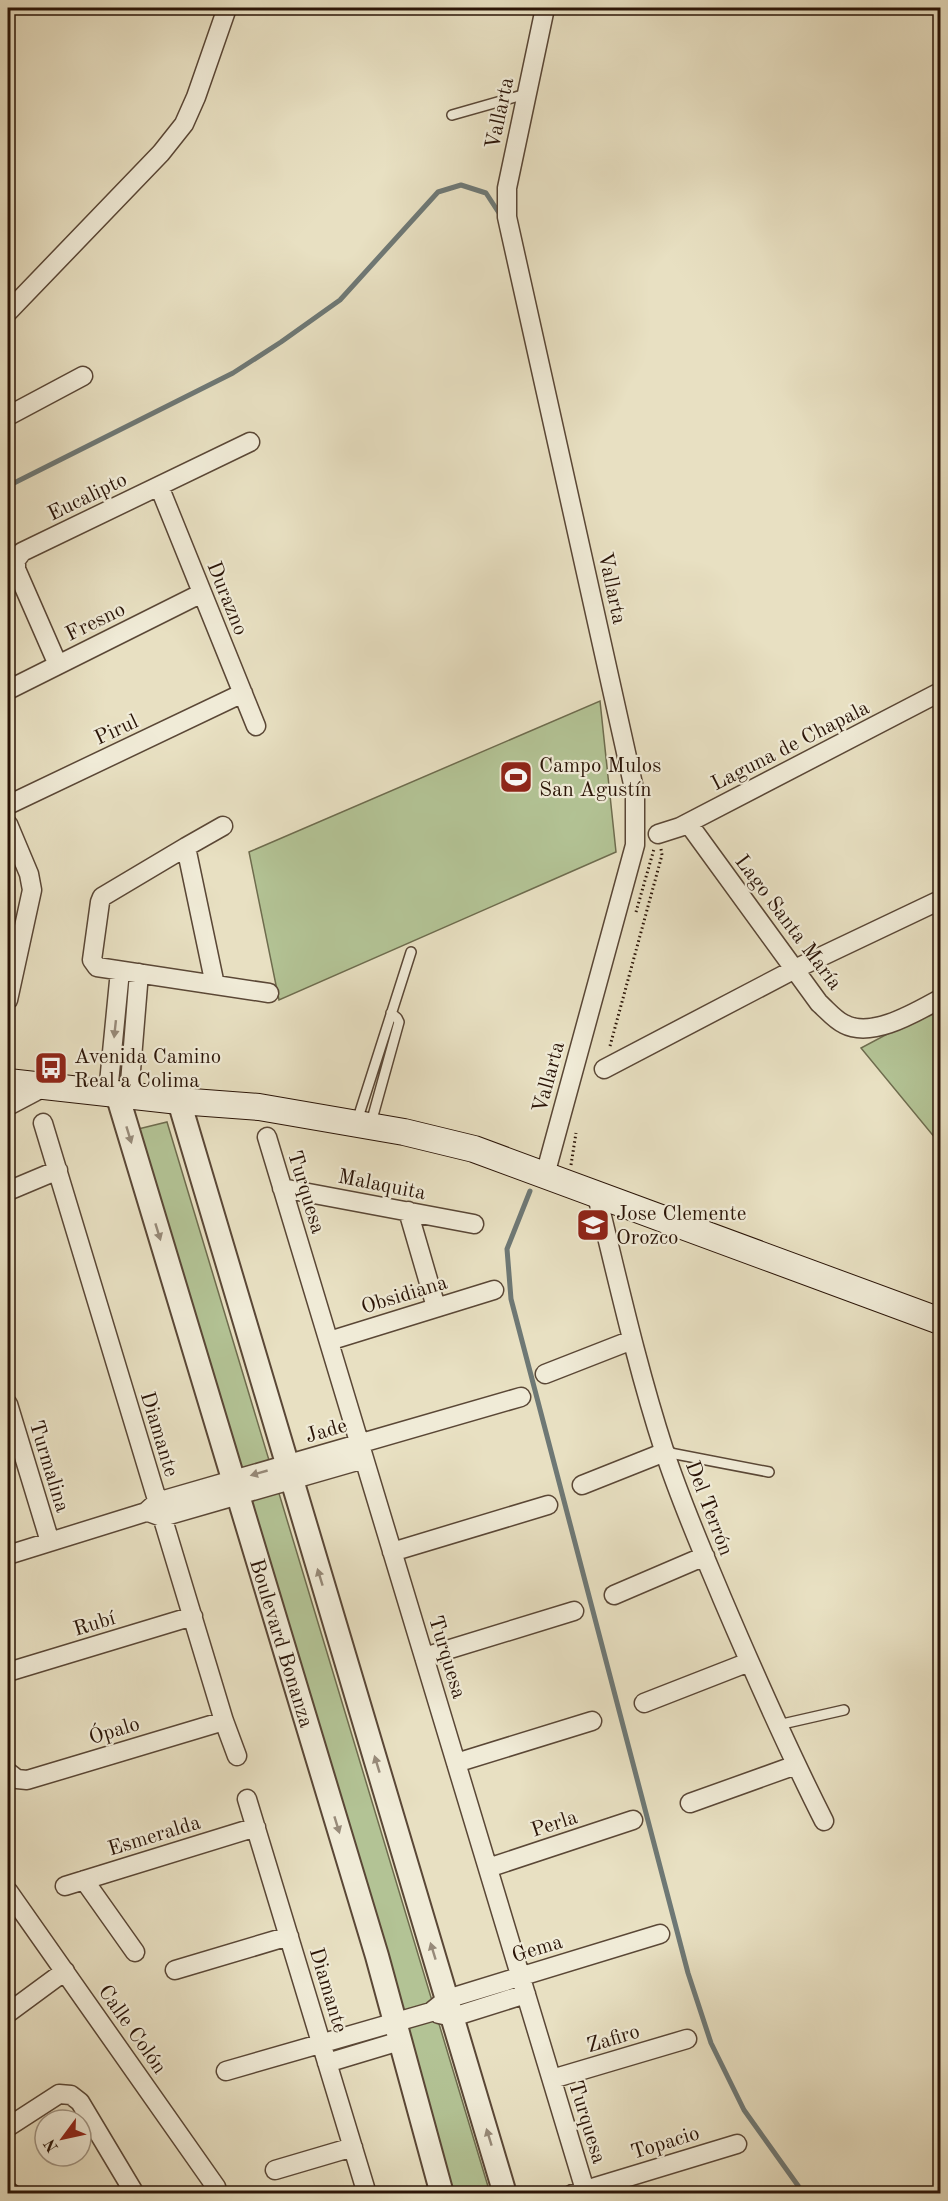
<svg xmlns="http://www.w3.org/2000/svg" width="948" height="2201" viewBox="0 0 948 2201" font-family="'Old Standard TT',serif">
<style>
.green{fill:#b3c395;stroke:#6e6c4e;stroke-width:1.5}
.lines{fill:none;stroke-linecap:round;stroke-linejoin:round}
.stream{stroke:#6e7875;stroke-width:5}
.service-casing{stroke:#5a4736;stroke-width:12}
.minor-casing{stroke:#5a4736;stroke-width:21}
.tertiary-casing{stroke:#5a4736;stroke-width:26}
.secondary-casing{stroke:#2a1407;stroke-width:28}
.path{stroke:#2a1407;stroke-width:3;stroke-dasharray:1.5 3;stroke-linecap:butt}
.service{stroke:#f0ebd7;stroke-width:9}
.minor{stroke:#f0ebd7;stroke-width:18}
.tertiary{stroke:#f0ebd7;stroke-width:22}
.secondary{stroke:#f0ebd7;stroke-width:26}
.oneway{fill:#978a79}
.labels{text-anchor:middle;stroke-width:4.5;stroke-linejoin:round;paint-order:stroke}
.street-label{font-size:21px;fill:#2a1407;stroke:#f0ebd7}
.poi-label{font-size:21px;fill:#2a1407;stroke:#f0ebd7;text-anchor:start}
</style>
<rect width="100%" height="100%" fill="#e8e0c2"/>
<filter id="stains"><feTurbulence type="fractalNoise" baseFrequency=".00333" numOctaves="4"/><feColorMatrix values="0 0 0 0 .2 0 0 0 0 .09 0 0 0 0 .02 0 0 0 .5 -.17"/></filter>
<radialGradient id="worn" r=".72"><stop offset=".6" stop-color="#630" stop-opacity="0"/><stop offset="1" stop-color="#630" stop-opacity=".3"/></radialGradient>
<path class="green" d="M600 701 616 852 279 1000 249 852Z
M940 1006V1144L861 1048Z
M167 1122 490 2193H452L134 1130Z"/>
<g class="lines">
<path class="stream" d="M8 486 233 373 281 342 340 300 438 192 461 185 486 193 501 216
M530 1191 507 1249 511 1299 688 1973 711 2043 744 2110 804 2194"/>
<defs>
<path id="service" d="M452 115 526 94
M357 1121 411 952
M371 1123 399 1022 397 1018 391 1013
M665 1452 769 1472
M778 1725 844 1710"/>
<path id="minor" d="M8 312 161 153 184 124 196 97 227 8
M8 416 83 376
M159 486 256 726
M58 665 16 569V560L22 552 250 442
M8 690 202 593
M8 805 243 693
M688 823 819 1003C827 1010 835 1020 844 1024 872 1039 916 1012 940 999
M8 824 29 874 32 890 8 1000
M658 834 680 827 940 692
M186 847 102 897 100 902 92 960 97 967 269 993
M215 985 186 847 223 826
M604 1069 795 969 936 902
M108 1093 120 971
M129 1095 139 973
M8 1106 44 1087
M43 1123 224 1721 237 1756
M267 1137 585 2190
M545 1175 635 845V793L507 217V188L545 8
M282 1188 474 1224
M8 1191 58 1170
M597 1196C618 1281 637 1367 664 1450 680 1500 702 1550 722 1598 754 1673 787 1748 824 1821
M408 1211 436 1307
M329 1341 494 1290
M545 1374 632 1340
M8 1404 50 1542
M582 1485 665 1452
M151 1513 162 1517 364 1459
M392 1552 548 1505
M8 1555 146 1512 157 1502 521 1397
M614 1595 705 1556
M424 1657 574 1611
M8 1672 193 1616
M644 1703 749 1662
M456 1763 592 1721
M8 1772 17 1779 27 1780 224 1721
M247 1799 367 2194
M690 1803 796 1765
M488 1868 633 1820
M84 1880 135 1952
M65 1886 256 1827
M8 1891 216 2187 218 2194
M175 1970 289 1936
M8 2013 65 1971
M439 2014 453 2017 526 1994
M327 2063 400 2041
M226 2071 431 2012 447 1999 660 1934
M552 2079 687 2039
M8 2127 59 2094 71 2095 80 2102 135 2194
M275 2170 353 2147
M8 2191 12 2194
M572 2194 737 2144"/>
<path id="tertiary" d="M117 1094 377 1956 442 2194
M179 1101 505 2194"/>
<path id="secondary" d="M8 1082 179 1101 259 1107 404 1132 474 1149 940 1321"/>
</defs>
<use href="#service" class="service-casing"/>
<use href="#minor" class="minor-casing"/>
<use href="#tertiary" class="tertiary-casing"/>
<use href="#secondary" class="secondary-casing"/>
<path class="path" d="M636 912 654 849
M610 1046 662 855 661 849
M571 1165 576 1133"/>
<use href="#service" class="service"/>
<use href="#minor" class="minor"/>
<use href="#tertiary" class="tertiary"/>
<use href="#secondary" class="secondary"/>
</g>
<defs><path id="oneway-solid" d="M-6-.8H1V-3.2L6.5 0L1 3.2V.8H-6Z" transform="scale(1.5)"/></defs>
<g class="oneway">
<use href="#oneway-solid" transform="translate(115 1029) rotate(96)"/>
<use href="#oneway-solid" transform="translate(129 1135) rotate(73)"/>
<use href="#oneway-solid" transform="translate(158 1232) rotate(73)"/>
<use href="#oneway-solid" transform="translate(259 1473) rotate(164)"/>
<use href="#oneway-solid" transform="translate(320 1577) rotate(-107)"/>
<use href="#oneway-solid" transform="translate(377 1764) rotate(-107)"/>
<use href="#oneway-solid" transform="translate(337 1825) rotate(73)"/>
<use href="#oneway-solid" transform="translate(433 1951) rotate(-107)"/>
<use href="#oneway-solid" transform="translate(489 2137) rotate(-107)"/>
</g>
<defs>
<symbol id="stadium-square" viewBox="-11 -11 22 22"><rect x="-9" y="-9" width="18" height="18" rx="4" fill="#8f2418" stroke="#f0ebd7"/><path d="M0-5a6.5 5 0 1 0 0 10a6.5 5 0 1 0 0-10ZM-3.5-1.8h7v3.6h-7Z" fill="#fff"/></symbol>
<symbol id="bus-square" viewBox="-11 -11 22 22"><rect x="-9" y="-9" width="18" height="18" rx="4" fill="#8f2418" stroke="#f0ebd7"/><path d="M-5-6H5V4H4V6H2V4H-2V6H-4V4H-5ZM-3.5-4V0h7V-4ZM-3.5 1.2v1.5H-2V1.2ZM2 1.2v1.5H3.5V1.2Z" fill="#fff"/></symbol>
<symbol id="school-square" viewBox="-11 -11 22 22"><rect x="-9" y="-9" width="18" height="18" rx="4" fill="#8f2418" stroke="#f0ebd7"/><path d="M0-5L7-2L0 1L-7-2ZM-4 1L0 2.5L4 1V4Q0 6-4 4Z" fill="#fff"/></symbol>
</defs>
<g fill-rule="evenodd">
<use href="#stadium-square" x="497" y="758" width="38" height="38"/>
<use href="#bus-square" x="32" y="1049" width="38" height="38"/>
<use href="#school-square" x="574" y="1206" width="38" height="38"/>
</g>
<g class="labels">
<g class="street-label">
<text transform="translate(499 113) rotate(-78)" y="7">Vallarta</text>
<text transform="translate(87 496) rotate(-26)" y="7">Eucalipto</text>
<text transform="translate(613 588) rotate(78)" y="7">Vallarta</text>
<text transform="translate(228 598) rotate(68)" y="7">Durazno</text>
<text transform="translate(95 621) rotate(-26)" y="7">Fresno</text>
<text transform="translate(116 729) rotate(-25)" y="7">Pirul</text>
<text transform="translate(790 745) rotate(-27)" y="7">Laguna de Chapala</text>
<text transform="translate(789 922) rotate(53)" y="7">Lago Santa María</text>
<text transform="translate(548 1077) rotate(-75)" y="7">Vallarta</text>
<text transform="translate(382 1184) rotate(11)" y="7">Malaquita</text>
<text transform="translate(307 1192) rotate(73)" y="7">Turquesa</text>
<text transform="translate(404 1294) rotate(-17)" y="7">Obsidiana</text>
<text transform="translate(326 1430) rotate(-16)" y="7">Jade</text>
<text transform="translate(160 1434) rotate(73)" y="7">Diamante</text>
<text transform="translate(50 1466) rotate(73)" y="7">Turmalina</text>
<text transform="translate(710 1508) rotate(69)" y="7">Del Terrón</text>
<text transform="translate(94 1623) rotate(-17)" y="7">Rubí</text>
<text transform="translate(282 1643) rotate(73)" y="7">Boulevard Bonanza</text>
<text transform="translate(448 1657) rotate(73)" y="7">Turquesa</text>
<text transform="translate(114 1730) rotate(-17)" y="7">Ópalo</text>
<text transform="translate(554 1823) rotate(-18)" y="7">Perla</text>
<text transform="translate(154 1835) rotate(-17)" y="7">Esmeralda</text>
<text transform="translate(537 1948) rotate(-17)" y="7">Gema</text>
<text transform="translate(329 1990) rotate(73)" y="7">Diamante</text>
<text transform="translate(133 2029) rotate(55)" y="7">Calle Colón</text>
<text transform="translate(613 2038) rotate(-17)" y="7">Zafiro</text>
<text transform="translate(588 2122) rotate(73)" y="7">Turquesa</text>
<text transform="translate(665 2142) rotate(-17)" y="7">Topacio</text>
</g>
<g class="poi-label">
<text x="539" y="772">Campo Mulos<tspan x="539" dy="24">San Agustín</tspan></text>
<text x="74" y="1063">Avenida Camino<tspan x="74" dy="24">Real a Colima</tspan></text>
<text x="616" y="1220">Jose Clemente<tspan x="616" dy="24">Orozco</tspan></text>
</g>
</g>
<rect width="948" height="2201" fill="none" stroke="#e8e0c2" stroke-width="30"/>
<rect x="9" y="9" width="930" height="2183" fill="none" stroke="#2a1407" stroke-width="3"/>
<rect x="15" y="15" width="918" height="2171" fill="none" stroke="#2a1407" stroke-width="1.5"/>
<g transform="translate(63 2138) rotate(237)"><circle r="28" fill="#f0ebd7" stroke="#a19584" stroke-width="1.5"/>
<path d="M0-4.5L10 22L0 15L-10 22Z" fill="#8f2418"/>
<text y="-9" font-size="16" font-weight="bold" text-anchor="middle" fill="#2a1407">N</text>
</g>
<rect width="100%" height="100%" filter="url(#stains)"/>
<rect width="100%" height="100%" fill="url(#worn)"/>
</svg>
